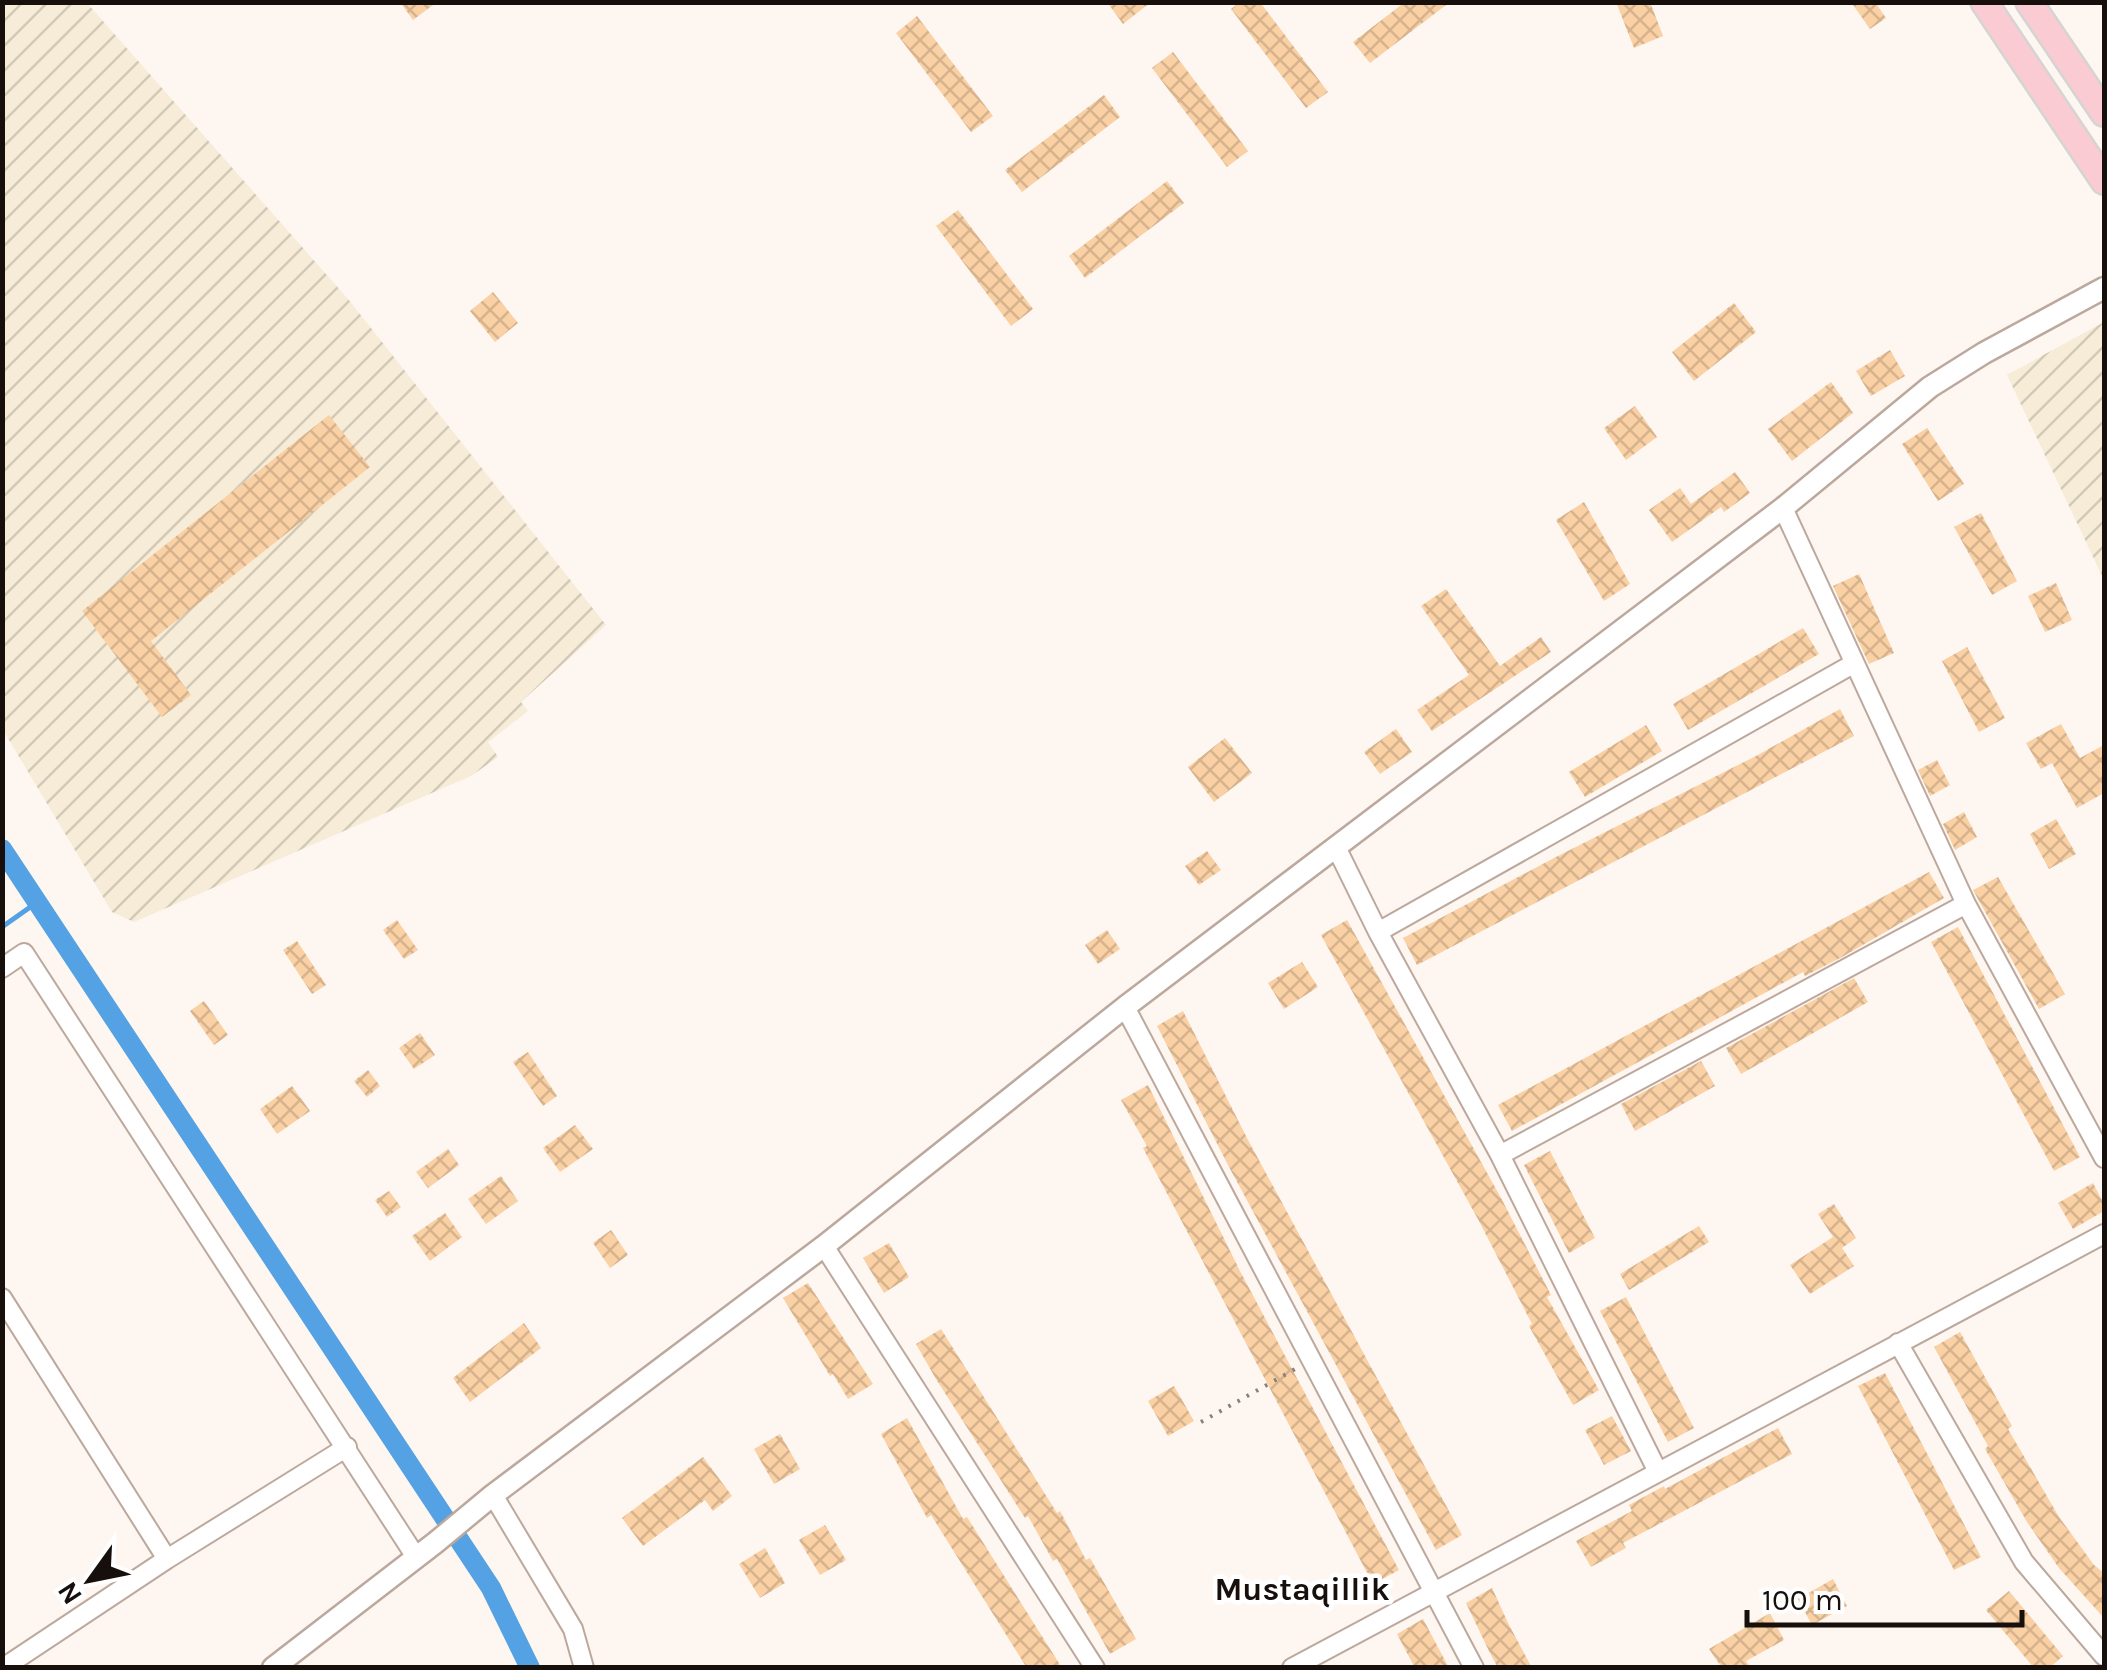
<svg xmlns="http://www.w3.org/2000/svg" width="2107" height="1670" viewBox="0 0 2107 1670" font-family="Karla,sans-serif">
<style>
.industrial{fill:url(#industrial-furrows)}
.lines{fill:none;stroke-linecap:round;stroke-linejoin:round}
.stream{stroke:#54a2e3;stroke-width:5}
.canal{stroke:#54a2e3;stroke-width:20}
.building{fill:url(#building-cross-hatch)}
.minor-casing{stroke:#bca89d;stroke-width:22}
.tertiary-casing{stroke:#bca89d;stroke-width:25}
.primary-casing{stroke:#d5d4d3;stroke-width:30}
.path{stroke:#867f7a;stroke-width:4;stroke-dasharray:2.5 8;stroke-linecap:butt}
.minor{stroke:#fff;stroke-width:18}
.tertiary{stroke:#fff;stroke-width:20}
.primary{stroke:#fbcbd4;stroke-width:25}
.labels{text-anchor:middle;stroke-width:9;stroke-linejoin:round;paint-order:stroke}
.neighbourhood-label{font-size:32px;font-weight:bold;fill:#160f0b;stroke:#fff}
</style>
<defs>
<pattern id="industrial-furrows" width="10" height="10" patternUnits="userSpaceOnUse" patternTransform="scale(2.5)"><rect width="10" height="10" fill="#f7ecd7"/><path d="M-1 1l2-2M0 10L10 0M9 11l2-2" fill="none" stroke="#d3c9b7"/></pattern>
<pattern id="building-cross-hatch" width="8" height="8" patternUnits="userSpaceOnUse" patternTransform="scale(2.5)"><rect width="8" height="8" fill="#fad1a5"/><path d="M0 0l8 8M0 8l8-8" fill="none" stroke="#d6b28d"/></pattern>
</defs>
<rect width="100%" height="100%" fill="#fef6f1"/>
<path class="industrial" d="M2 3H87L348 299 606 625 521 702 528 711 488 742 498 757 471 776 134 922 112 912 3 730Z
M2104 322V580L2007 375Z"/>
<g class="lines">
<path class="stream" d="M2 927 36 903"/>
<path class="canal" d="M2 849 491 1588 530 1668"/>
</g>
<path class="building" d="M400 2H437L413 20Z
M1107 2H1151L1123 24Z
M1240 2H1260L1328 92 1306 108 1231 9Z
M1405 2H1450L1370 63 1353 42Z
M1616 2H1650L1663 36 1634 48Z
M1851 2H1875L1886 18 1870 29Z
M917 16 993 116 971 132 896 33Z
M1173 52 1248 151 1227 167 1152 68Z
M1104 95 1120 117 1022 192 1005 170Z
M1167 181 1184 203 1085 278 1069 256Z
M958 210 1033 309 1011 326 936 226Z
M493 292 518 323 495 342 470 311Z
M1734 303 1756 332 1694 381 1672 352Z
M1890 350 1905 376 1871 396 1856 371Z
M1831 382 1853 413 1792 461 1768 429Z
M1635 406 1657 437 1626 460 1604 428Z
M329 415 370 467 151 641 191 695 162 717 82 611Z
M1927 428 1964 484 1938 501 1902 444Z
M1735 472 1750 493 1724 512 1721 507 1672 542 1649 510 1680 488 1691 504Z
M1584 502 1630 584 1604 601 1556 520Z
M1981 513 2017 581 1992 595 1954 527Z
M1859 574 1894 653 1869 664 1833 586Z
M2056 583 2072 620 2045 632 2028 596Z
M1446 589 1500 666 1541 637 1551 652 1432 731 1417 710 1469 675 1421 606Z
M1803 628 1819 654 1688 730 1673 704Z
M1967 647 2005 718 1979 732 1942 661Z
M1840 709 1854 736 1417 965 1403 938 1554 858 1756 756Z
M2061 724 2080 758 2104 745V793L2077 808 2052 763 2041 769 2026 743Z
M1646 725 1662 751 1585 797 1569 772Z
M1396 729 1412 752 1380 774 1364 752Z
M1225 738 1252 773 1214 802 1188 767Z
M1937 760 1950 785 1930 796 1918 770Z
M1964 812 1977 837 1955 850 1943 824Z
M2056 819 2076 854 2049 869 2030 834Z
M1207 851 1221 870 1199 885 1185 866Z
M1929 872 1944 898 1842 957 1805 976 1803 972 1512 1131 1498 1105Z
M1998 877 2065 994 2039 1009 1973 890Z
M397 920 418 950 404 959 383 930Z
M1347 920 1501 1198 1551 1295 1547 1297 1599 1390 1573 1405 1529 1326 1532 1324 1479 1221 1321 935Z
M1958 927 2080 1157 2054 1171 1931 942Z
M1107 930 1120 949 1098 964 1085 945Z
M297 941 326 985 312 994 283 950Z
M1302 962 1318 987 1284 1009 1268 983Z
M1854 978 1868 1002 1741 1074 1726 1048Z
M204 1001 228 1035 214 1045 190 1011Z
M1183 1011 1248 1140 1462 1535 1436 1550 1229 1167 1157 1026Z
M420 1033 435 1055 414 1069 399 1048Z
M528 1052 557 1096 543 1106 513 1062Z
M1701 1061 1715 1086 1635 1131 1621 1104Z
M368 1070 380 1086 367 1097 354 1081Z
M1148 1085 1240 1271 1399 1570 1373 1584 1143 1148 1147 1146 1121 1100Z
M292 1086 310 1111 277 1134 260 1109Z
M575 1125 593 1149 560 1172 543 1148Z
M448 1149 459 1165 428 1188 416 1172Z
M1550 1151 1595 1238 1569 1253 1524 1165Z
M501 1176 518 1201 486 1224 468 1199Z
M2093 1183 2104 1204V1211L2073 1229 2058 1203Z
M389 1191 401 1207 387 1217 375 1200Z
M1834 1204 1856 1238 1842 1248 1854 1266 1810 1294 1790 1265 1833 1237 1818 1214Z
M445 1213 462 1237 430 1261 412 1236Z
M1699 1226 1709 1242 1629 1290 1620 1274Z
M611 1230 628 1255 610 1268 593 1243Z
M889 1243 909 1277 884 1293 863 1258Z
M808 1283 873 1384 848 1399 833 1374 830 1376 783 1298Z
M1626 1297 1694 1428 1668 1442 1600 1311Z
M524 1323 541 1348 470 1402 453 1378Z
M941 1329 1057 1513 1060 1511 1086 1560 1090 1558 1136 1639 1110 1654 1057 1559 1053 1561 1028 1516 1025 1518 936 1379 916 1344Z
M1960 1332 2012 1426 2008 1429 2059 1517 2094 1565 2104 1573V1618L2059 1568 2027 1522 1985 1449 1988 1446 1934 1347Z
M1885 1373 1981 1557 1954 1570 1858 1386Z
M1174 1386 1194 1421 1168 1436 1148 1401Z
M1612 1416 1631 1451 1604 1465 1585 1430Z
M907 1418 963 1519 967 1517 1062 1668H1027L931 1515 927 1518 881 1434Z
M1778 1428 1792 1454 1623 1543 1626 1548 1591 1567 1576 1541 1632 1511 1629 1505 1664 1486 1665 1489Z
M780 1434 800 1469 774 1484 754 1449Z
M703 1457 732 1496 713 1511 705 1500 643 1546 622 1518Z
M825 1525 846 1560 820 1575 799 1540Z
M765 1548 785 1583 760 1598 739 1564Z
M1833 1579 1847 1606 1812 1625 1798 1599Z
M1492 1588 1509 1625 1532 1668H1498L1489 1651 1466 1603Z
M2009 1591 2063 1656 2049 1668H2034L1986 1610Z
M1770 1613 1784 1640 1746 1661 1751 1668H1722L1709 1649Z
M1423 1619 1449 1668H1415L1397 1634Z"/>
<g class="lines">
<defs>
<path id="minor" d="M1783 508 1966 904 2104 1158
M1336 847 1378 932 1500 1155 1658 1472
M1378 932 1853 664
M2 968 24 953 416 1557
M1125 1007 1474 1668
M1500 1155 1966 904
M824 1246 1095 1668
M2 1298 167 1559
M1898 1343 2024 1562 2104 1656
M493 1495 573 1629 584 1668
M3 1668 167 1559 347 1447
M1292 1668 2104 1234"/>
<path id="tertiary" d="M273 1668 435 1543 493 1495 824 1246 1125 1007 1783 508 1930 387 1984 353 2104 288"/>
<path id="primary" d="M1984 2 2104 181
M2029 2 2104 113"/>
</defs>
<use href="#minor" class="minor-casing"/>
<use href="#tertiary" class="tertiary-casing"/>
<use href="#primary" class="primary-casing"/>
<path class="path" d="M1201 1422 1297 1368"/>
<use href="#minor" class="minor"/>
<use href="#tertiary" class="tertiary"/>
<use href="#primary" class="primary"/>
</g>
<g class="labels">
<g class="neighbourhood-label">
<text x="1302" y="1600">Mustaqillik</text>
</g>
</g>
<rect width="2107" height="1670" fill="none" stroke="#160f0b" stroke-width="10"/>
<g transform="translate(90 1580) rotate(237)" stroke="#ffffff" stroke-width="8" paint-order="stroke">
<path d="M0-8L18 38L0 25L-18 38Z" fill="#160f0b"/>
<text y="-15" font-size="28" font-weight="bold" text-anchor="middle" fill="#160f0b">N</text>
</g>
<path d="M1747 1610v15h275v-15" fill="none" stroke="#160f0b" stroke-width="5"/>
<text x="1762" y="1610" font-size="30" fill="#160f0b" stroke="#ffffff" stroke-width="8" paint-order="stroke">100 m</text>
</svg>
